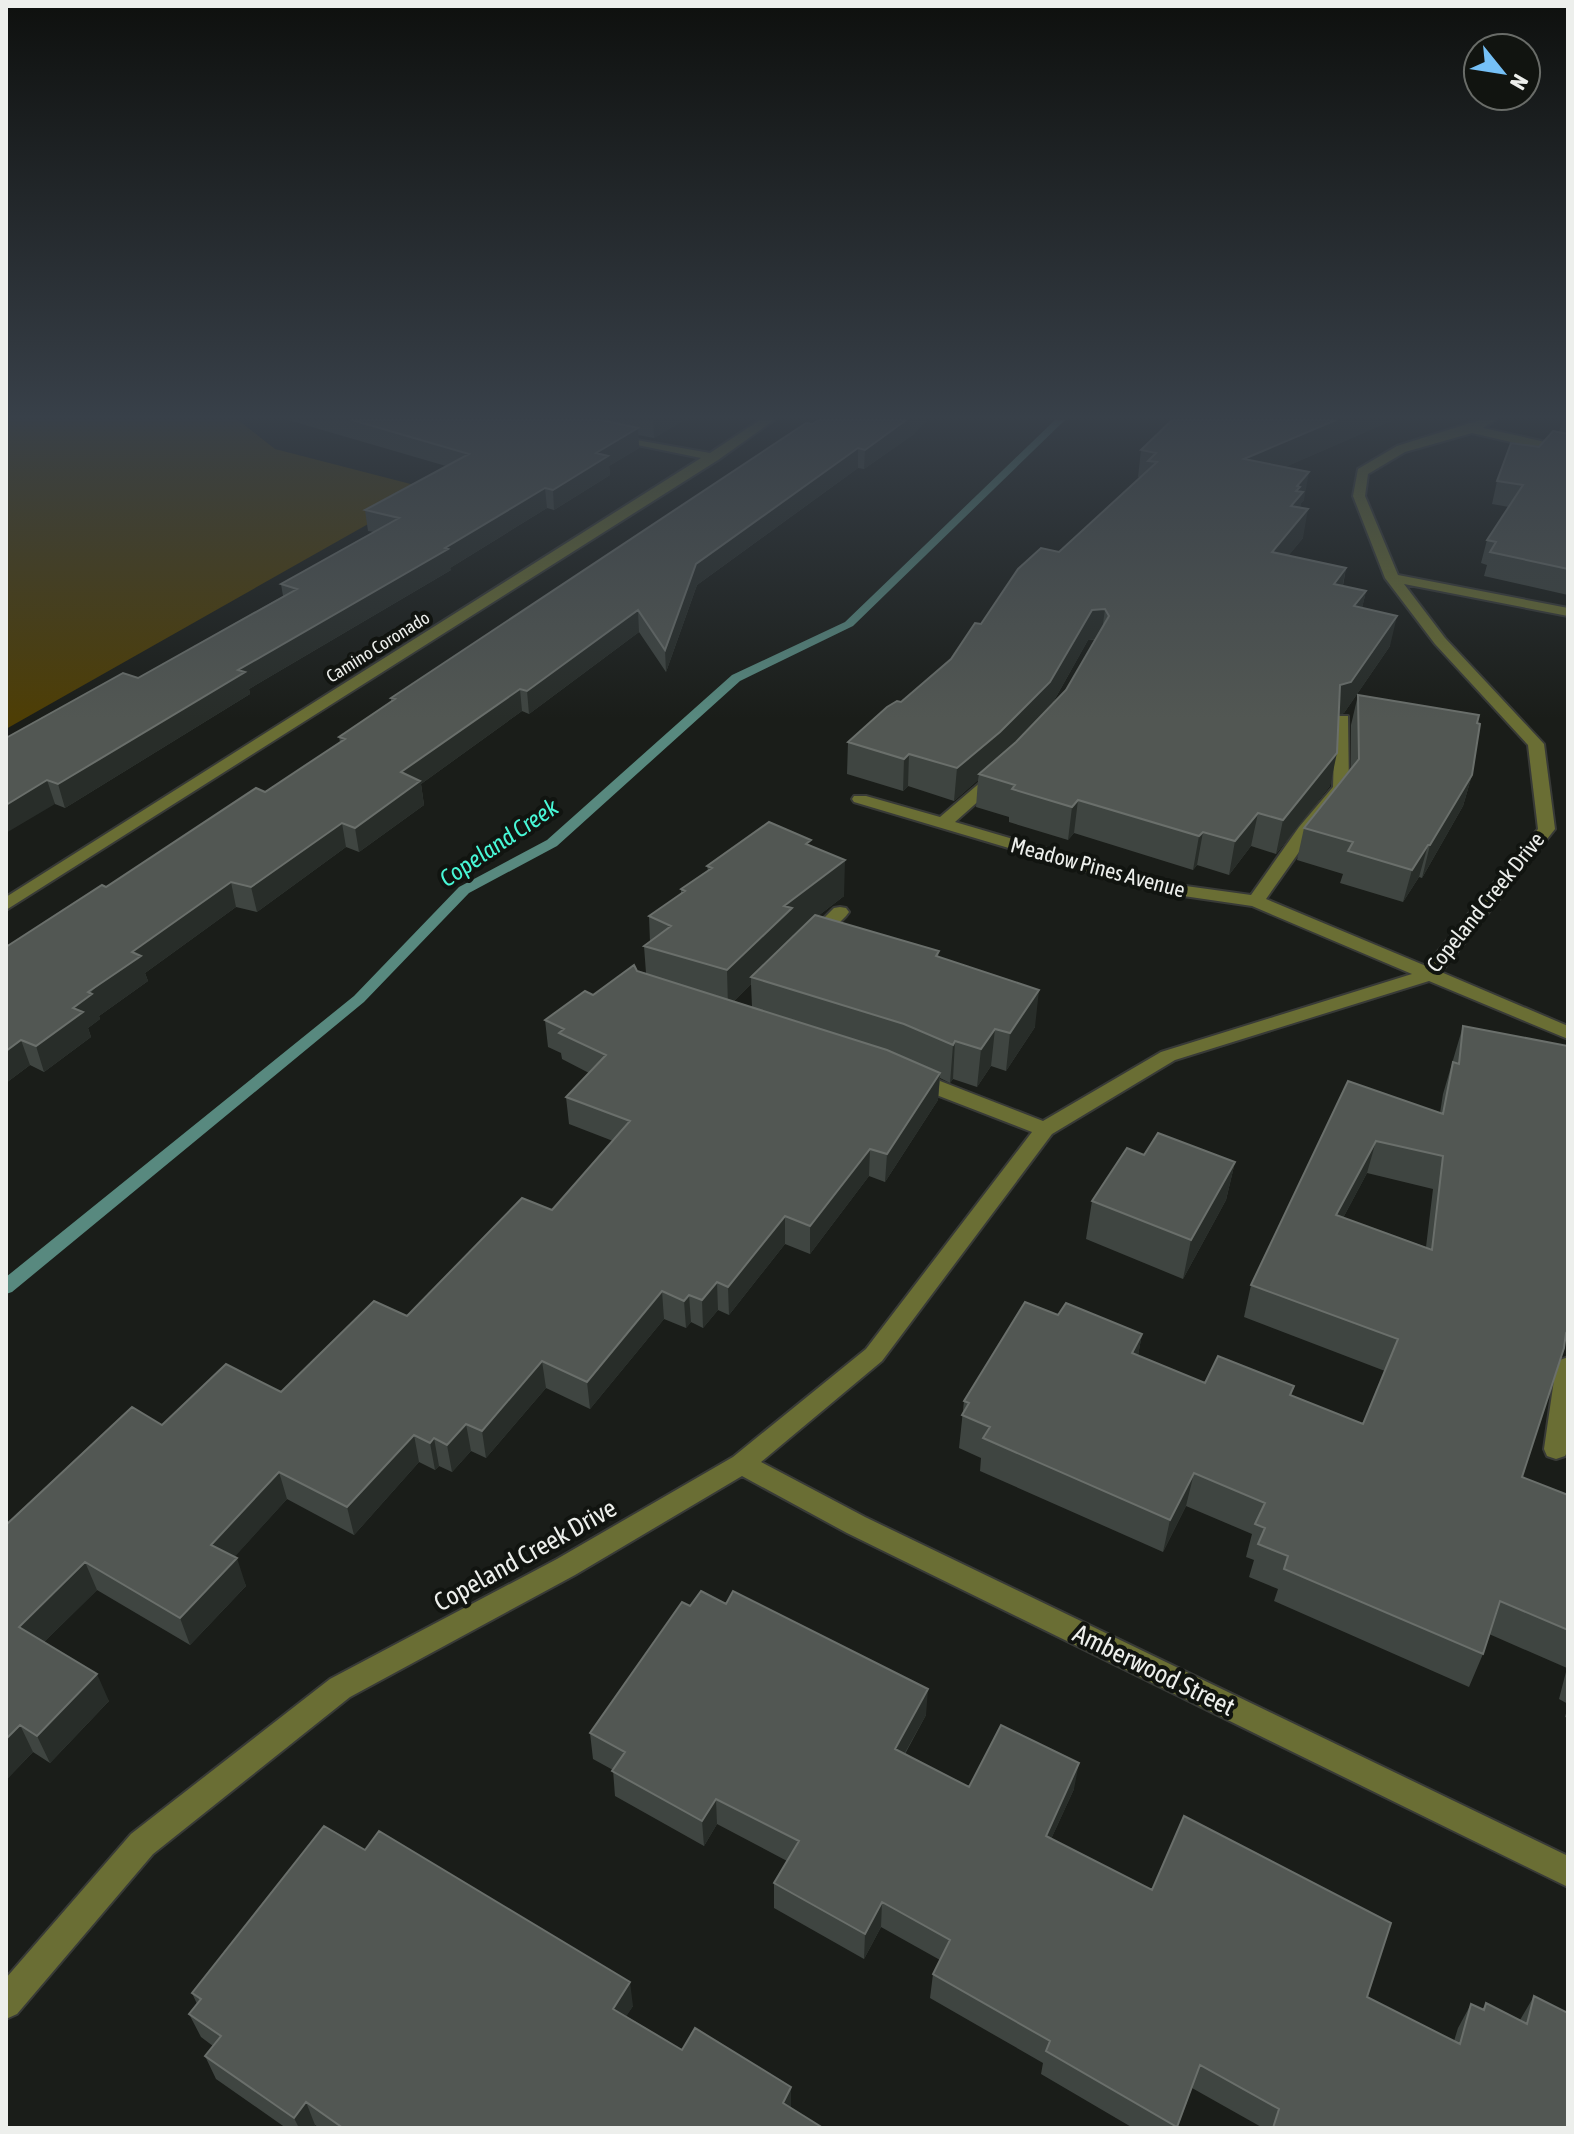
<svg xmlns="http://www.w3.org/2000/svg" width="1574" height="2134" viewBox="0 0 1574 2134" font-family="'Asap Condensed',sans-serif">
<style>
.green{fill:#4e3e05}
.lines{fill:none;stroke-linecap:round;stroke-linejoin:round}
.stream{fill:#58897f;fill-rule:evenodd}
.street-casing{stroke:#383a37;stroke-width:4}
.street{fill:#6a6e34;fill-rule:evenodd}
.wall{fill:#3f4541;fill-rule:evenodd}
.shaded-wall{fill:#282d29}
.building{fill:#525753;stroke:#6a6f6b;stroke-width:2;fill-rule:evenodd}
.labels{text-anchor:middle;stroke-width:8;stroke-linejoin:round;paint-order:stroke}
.far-street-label{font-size:18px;fill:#edefec;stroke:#111410}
.street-label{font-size:22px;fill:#edefec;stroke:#111410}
.water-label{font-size:24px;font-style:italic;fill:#48f8d7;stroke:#111410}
.near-street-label{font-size:26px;fill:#edefec;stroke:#111410}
</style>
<rect width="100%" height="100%" fill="#1a1d19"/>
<path class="green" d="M6 420H238L275 449 430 489 6 729Z"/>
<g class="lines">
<path class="stream" d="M1055 420H1065L853 626 740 681 557 846 469 893 364 1002 12 1292 6 1294V1277L354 996 459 887 547 840 732 675 845 622Z"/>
<defs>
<path id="street" d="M760 420H774L718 460 6 910V897L701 458 608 439V435L710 453Z
M1480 420H1495L1483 428 1568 447V455L1472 433 1405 452 1368 474 1365 496 1398 575 1568 608V616L1404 584 1445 638 1544 744 1555 829 1441 972 1568 1026V1039L1429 981 1175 1060 1052 1134 882 1361 761 1462 865 1517 1568 1856V1887L847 1533 742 1476 575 1575 350 1697 153 1854 17 2014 6 2019V1978L131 1834 330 1679 557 1559 733 1457 866 1349 1032 1132 908 1084 905 1079 908 1074H922L1043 1121 1161 1052 1412 974 1252 906 1156 892 854 802 852 799 854 796H866L940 817 989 775H1001V781L955 822 1164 883 1251 895 1299 827 1333 787 1335 719 1338 716H1348L1349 788 1311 835 1266 899 1426 966 1538 829 1528 745 1435 644 1385 578 1353 496 1358 469 1397 446Z
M840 907 846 908 849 912 846 916 819 943H807L804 939 807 935 834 908Z
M1568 1357V1450L1565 1456 1556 1459 1547 1456 1544 1449 1556 1366 1560 1360Z"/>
</defs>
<use href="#street" class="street-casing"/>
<use href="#street" class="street"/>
</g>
<path class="wall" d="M288 420H684L654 438 638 435 639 448 609 466 610 475 554 510 547 508 450 568 451 570 249 689 250 694 65 808 55 804 6 738 138 678 283 596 281 584 374 532 368 531 365 510 446 466Z
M1172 420H1393L1285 467 1304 500 1301 503 1300 507 1303 538 1288 556 1346 568 1343 586 1366 591 1362 608 1390 646 1344 713 1339 715 1330 786 1276 854 1251 846 1229 875 1197 865 1193 870 1074 833 1068 840 1009 822V817L976 807 978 780 954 801 908 786 903 791 847 774 848 742 901 702 951 659 981 624 1140 478 1138 477 1141 450ZM1088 640H1096L1066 690 1051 706Z
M1563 420H1568V595L1484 576 1487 565 1481 563 1487 540 1509 507 1492 504 1497 481 1559 432Z
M813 424 914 434 864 469 858 468 697 585 666 672 639 632 529 714 522 711 421 784 424 805 359 852 346 847 257 912 236 907 145 973 148 981 99 1016 100 1019 88 1028 91 1037 44 1072 30 1065 6 1083V947L265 792 340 742 339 737 391 702V698Z
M1358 695 1477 723 1472 775 1463 806 1422 878 1419 877 1403 902 1340 883 1343 874 1297 860 1304 828 1351 768V725Z
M811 846 844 896 818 916 939 951 938 957 1035 1027 1006 1071 991 1066 977 1087 953 1079 950 1083 940 1078 938 1100 885 1182 869 1176 810 1254 785 1244 729 1315 718 1310 703 1328 691 1322 686 1328 664 1319 590 1409 546 1388 486 1458 471 1451 452 1472 439 1466 435 1470 419 1462 354 1535 287 1499 234 1557 246 1586 190 1645 97 1590 44 1642 109 1701 50 1763 33 1752 6 1780V1525L162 1425 281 1392 407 1316 552 1210 613 1141 569 1124 566 1097 589 1073 562 1059 561 1053 548 1047 545 1020 637 971 646 973 644 946 650 942 649 916 681 894V889L708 871 707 866ZM751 984 752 1007 734 1001Z
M1463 1026 1565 1341 1522 1477 1568 1495V1704L1559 1699 1567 1668 1489 1634 1483 1654 1469 1687 1274 1601 1278 1589 1249 1577 1254 1560 1246 1557 1252 1534 1186 1506 1163 1552 980 1471 981 1458 959 1448 964 1401 1058 1315 1142 1334 1138 1355 1205 1383 1291 1395 1363 1424 1385 1371 1244 1317 1251 1285 1348 1081 1440 1113 1443 1094ZM1367 1173 1433 1189 1426 1247 1343 1218Z
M1144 1155 1235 1162 1226 1200 1183 1279 1086 1239 1092 1201Z
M1568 1706V1718L1565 1717Z
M926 1715 905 1754 969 1787 1074 1789 1051 1839 1454 2041 1458 2028 1471 2004 1482 2010 1486 2003 1520 2020 1534 1996 1568 2128H1263L1192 2088 1177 2128H1133L1041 2074 1043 2063 930 1998 933 1974 940 1960 881 1927 864 1959 774 1908V1883L787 1861 717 1824 704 1846 615 1796 613 1770 593 1759 590 1733Z
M192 1993 633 2006 626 2016 682 2050 791 2108 823 2128H320L315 2125 313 2128H286L216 2079 205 2056 213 2046 201 2037 189 2014 197 2004Z"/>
<path class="shaded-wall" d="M653 420H684L654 438Z
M906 420H928L914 434 864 469 865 450Z
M1336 420H1393L1240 487 1244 459Z
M638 428 639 448 609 466 610 475 554 510 553 490 596 453Z
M858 448V468L697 585 666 672 665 650 696 564Z
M1309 472 1304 500 1301 503 1298 520 1286 534 1297 486Z
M545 488 547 508 450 568 451 570 249 689 250 694 65 808 58 784 238 670 445 548Z
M1308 509 1303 538 1267 582 1272 552Z
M1346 568 1340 598 1334 584Z
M1366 591 1359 621 1354 606Z
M1105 609 1101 639 1088 640 1047 713 997 764 979 774 978 780 954 801 957 768 1092 610Z
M638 610 639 632 529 714 527 691Z
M1397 616 1390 646 1344 713 1333 717 1340 685Z
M520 689 522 711 421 784 424 805 359 852 355 828 401 772Z
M1337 753 1330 786 1276 854 1283 820Z
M909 754 908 786 903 791 904 759Z
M1472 775 1463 806 1422 878 1430 845Z
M47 780 55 804 6 833V805Z
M1078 800 1074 833 1068 840 1072 807Z
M1258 813 1251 846 1229 875 1235 841Z
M342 823 346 847 257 912 251 887Z
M1203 832 1197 865 1193 870 1199 836Z
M1428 845 1419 877 1403 902 1412 870Z
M845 860 844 896 792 936V944L751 977V984L728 1007 727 970 784 906Z
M231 882 236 907 145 973 148 981 99 1016 100 1019 88 1028 91 1037 44 1072 36 1046 132 952Z
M1039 990 1035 1027 1006 1071 1010 1033Z
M995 1029 991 1066 977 1087 981 1049Z
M21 1040 30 1065 6 1083V1051Z
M955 1041 953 1079 950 1083 953 1045Z
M940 1073 938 1100 885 1182 887 1154Z
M1376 1141 1367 1173 1327 1248 1336 1215Z
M870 1149 869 1176 810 1254V1226Z
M1235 1162 1226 1200 1183 1279 1191 1240Z
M785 1216V1244L729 1315 728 1287Z
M717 1282 718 1310 703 1328 702 1300Z
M662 1291 664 1319 590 1409 587 1382Z
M689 1295 691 1322 686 1328 684 1301Z
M1142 1334 1136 1366 1132 1353Z
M542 1361 546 1388 486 1458 482 1431Z
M466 1424 471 1451 452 1472 447 1445Z
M414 1435 419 1462 354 1535 347 1507Z
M434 1438 439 1466 435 1470 430 1443Z
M279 1472 287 1499 221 1572 211 1545Z
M1194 1473 1186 1506 1163 1552 1170 1520Z
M237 1558 246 1586 190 1645 180 1618Z
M85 1562 97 1590 32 1654 19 1627Z
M97 1674 109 1701 50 1763 37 1736Z
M928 1689 926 1715 893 1774 895 1749Z
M20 1725 33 1752 6 1780V1739Z
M1079 1763 1074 1789 1041 1861 1046 1836Z
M716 1799 717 1824 704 1846 702 1821Z
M882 1902 881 1927 864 1959 865 1934Z
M630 1982 633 2006 616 2032 613 2009Z
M791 2087V2110L783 2103Z
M306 2102 315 2125 313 2128H299L294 2118Z"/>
<path class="building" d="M352 420H601L638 428 596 453 608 456 553 490 545 488 445 548 448 549 238 670 245 672 58 784 47 780 6 805V738L123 673 138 678 297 589 281 584 399 518 365 510 469 454Z
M818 420H906L865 450 858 448 696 564 665 650 638 610 527 691 520 689 401 772 420 781 355 828 342 823 251 887 231 882 132 952 141 956 88 992 92 994 73 1008 83 1012 36 1046 21 1040 6 1051V947L102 885 106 887 256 788 265 792 345 739 339 737 395 699 391 698 806 423 813 424Z
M1172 420H1336L1244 459 1309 472 1297 486 1300 487 1296 491 1303 492 1291 506 1308 509 1272 552 1346 568 1334 584 1366 591 1354 606 1397 616 1351 682 1340 685 1337 753 1283 820 1258 813 1235 841 1203 832 1199 836 1078 800 1072 807 1012 789 1015 785 979 774 1016 742 1066 690 1109 616 1105 609 1092 610 1050 682 1000 732 957 768 909 754 904 759 848 742 887 707 897 701 901 702 951 659 975 623 981 624 1018 569 1041 548 1059 552 1157 462 1148 461 1156 453 1141 450Z
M1553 431 1568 434V569L1490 552 1496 542 1487 540 1523 485 1497 481 1511 443 1539 447Z
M1358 695 1479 715 1477 723 1480 724 1472 775 1430 845H1428L1412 870 1348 851 1353 842 1304 828 1359 759Z
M769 822 811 840 806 844 845 860 784 906 792 908 727 970 644 946 671 926 649 916 685 891 681 889 712 868 707 866Z
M815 915 939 951 936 956 1039 990 1010 1033 995 1029 981 1049 955 1041 953 1045 904 1024 751 977Z
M634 965 637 971 887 1050 940 1073 887 1154 870 1149 810 1226 785 1216 728 1287 717 1282 702 1300 689 1295 684 1301 662 1291 587 1382 542 1361 482 1431 466 1424 447 1445 434 1438 430 1443 414 1435 347 1507 279 1472 211 1545 237 1558 180 1618 85 1562 19 1627 97 1674 37 1736 20 1725 6 1739V1525L132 1407 162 1425 226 1364 281 1392 374 1301 407 1316 522 1198 552 1210 630 1121 566 1097 606 1055 559 1033 564 1029 545 1020 585 991 593 995Z
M1463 1026 1568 1046V1330L1566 1333 1564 1348 1522 1477 1568 1495V1630L1500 1601 1483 1654 1284 1569 1288 1556 1258 1544 1265 1528 1255 1524 1265 1503 1194 1473 1170 1520 983 1438 990 1427 962 1415 969 1403 964 1401 1025 1302 1058 1315 1066 1303 1142 1334 1132 1353 1205 1383 1218 1356 1294 1386 1290 1395 1363 1424 1398 1339 1251 1285 1348 1081 1443 1114 1453 1062 1459 1064ZM1376 1141 1443 1156 1432 1250 1336 1215Z
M1158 1133 1235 1162 1191 1240 1092 1201 1127 1148 1144 1155Z
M701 1591 726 1604 733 1591 928 1689 895 1749 969 1787 1001 1725 1079 1763 1046 1836 1152 1890 1184 1816 1391 1923 1367 1997 1460 2044 1471 2004 1484 2010 1486 2003 1527 2024 1534 1996 1568 2013V2128H1273L1279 2109 1200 2065 1177 2127 1046 2051 1050 2041 933 1974 950 1940 882 1902 865 1934 774 1883 799 1841 716 1799 702 1821 612 1771 625 1752 590 1733 682 1602 690 1606Z
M324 1826 365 1850 379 1831 630 1982 613 2009 682 2050 695 2028 791 2087 783 2103 823 2128H343L306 2102 294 2118 205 2056 221 2036 189 2014 201 1999 192 1993Z"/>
<linearGradient id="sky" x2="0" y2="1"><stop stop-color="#0e100e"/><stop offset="0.58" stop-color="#384049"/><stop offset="1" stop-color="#384049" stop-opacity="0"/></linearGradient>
<rect width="1574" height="719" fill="url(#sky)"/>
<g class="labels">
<g class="far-street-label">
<text transform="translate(378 647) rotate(-32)" y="6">Camino Coronado</text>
</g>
<g class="street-label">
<text transform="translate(1098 867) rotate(15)" y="8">Meadow Pines Avenue</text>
<text transform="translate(1485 902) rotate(-51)" y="8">Copeland Creek Drive</text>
</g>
<g class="water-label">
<text transform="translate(499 843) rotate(-34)" y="8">Copeland Creek</text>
</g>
<g class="near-street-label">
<text transform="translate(525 1555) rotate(-29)" y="9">Copeland Creek Drive</text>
<text transform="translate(1154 1670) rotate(26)" y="9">Amberwood Street</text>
</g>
</g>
<rect width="1574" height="2134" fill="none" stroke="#edefec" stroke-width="16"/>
<g transform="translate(1502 72) rotate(120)"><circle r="38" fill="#111410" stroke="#696c68" stroke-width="2"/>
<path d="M0-6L14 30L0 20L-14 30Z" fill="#75c0f6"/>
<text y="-12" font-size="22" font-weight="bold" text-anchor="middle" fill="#edefec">N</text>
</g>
</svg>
